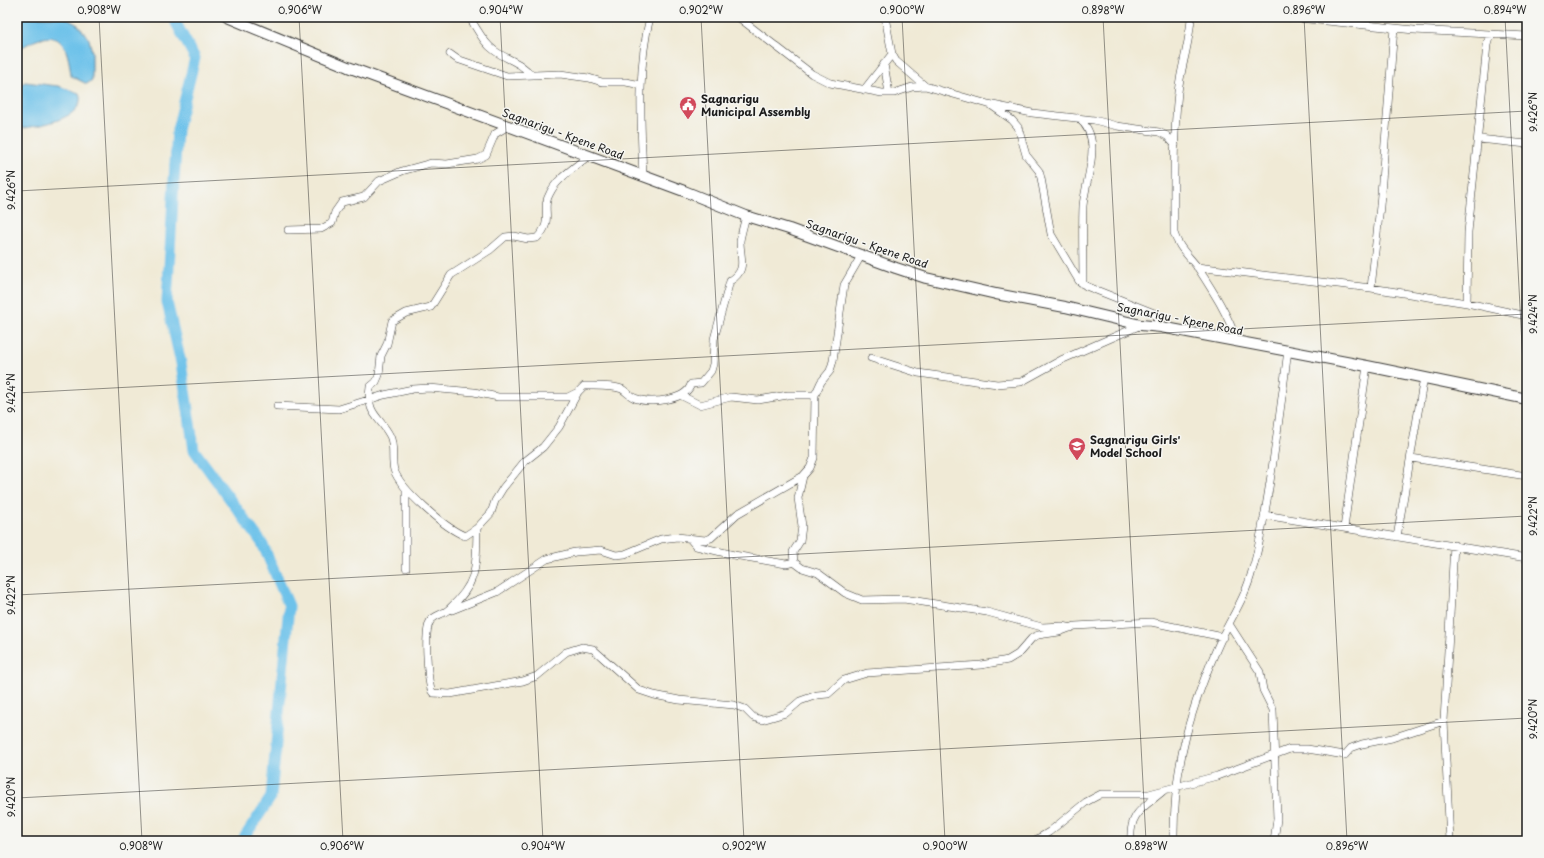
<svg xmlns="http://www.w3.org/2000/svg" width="1544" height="858" viewBox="0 0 1544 858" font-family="'Playpen Sans',sans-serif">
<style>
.water{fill:#6ec2ea;stroke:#456f83}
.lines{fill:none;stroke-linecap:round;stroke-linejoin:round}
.river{stroke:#6ec2ea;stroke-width:11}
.street-casing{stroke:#3c3b38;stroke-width:8}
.secondary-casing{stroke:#3c3b38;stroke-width:12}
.street{stroke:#fff;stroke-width:7}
.secondary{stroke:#fff;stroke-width:10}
.ticks{fill:none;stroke:#1c1c1c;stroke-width:1;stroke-opacity:0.45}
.labels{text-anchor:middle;stroke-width:3;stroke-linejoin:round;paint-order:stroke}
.poi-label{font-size:11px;font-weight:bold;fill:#1c1c1c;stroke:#f6f6f2;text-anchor:start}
.street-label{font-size:11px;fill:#1c1c1c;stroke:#f6f6f2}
.neatline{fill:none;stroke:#1c1c1c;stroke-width:1.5}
.ticks-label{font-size:10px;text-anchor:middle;fill:#1c1c1c}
</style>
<rect width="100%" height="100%" fill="#f6f6f2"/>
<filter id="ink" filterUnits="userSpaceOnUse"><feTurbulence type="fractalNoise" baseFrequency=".025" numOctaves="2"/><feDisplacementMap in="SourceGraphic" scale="8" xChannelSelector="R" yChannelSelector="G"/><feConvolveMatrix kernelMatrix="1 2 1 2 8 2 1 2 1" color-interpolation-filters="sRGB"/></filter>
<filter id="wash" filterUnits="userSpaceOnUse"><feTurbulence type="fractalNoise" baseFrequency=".012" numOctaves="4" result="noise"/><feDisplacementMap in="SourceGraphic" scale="16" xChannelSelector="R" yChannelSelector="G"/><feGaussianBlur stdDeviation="0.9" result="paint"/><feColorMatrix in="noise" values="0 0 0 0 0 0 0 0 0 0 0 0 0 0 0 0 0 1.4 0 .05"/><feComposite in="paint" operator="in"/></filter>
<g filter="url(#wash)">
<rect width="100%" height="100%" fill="#f0ead6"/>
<path class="water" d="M17 17H64L78 25 89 39 92 52V80L87 84 71 76C67 32 52 29 17 50V24L19 22Z
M25 82 58 86 79 93C89 119 34 127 17 129V87Z"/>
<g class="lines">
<path class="river" d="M176 17V23L195 58 177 130 167 302 181 363 194 450 262 543 289 606 271 797 242 841"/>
</g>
</g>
<g filter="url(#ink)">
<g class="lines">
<defs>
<path id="street" d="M469 17C477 28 483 43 495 51 508 60 521 62 531 75
M738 17 812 74 830 83 882 93H894L912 87 925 86 988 104 1032 113 1094 120 1117 126 1159 132 1167 136 1175 145
M885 17 892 54 896 61 925 86
M1191 17C1190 42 1181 67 1178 92 1173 139 1174 186 1174 233 1178 247 1189 256 1198 268 1213 291 1229 316 1237 342
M1288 17 1414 30 1527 36
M1527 17V18
M450 54 457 59 507 76 560 74 589 78 602 82H626L641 85
M884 64 889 93
M864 90 892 54
M992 106 1012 120 1018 127 1026 155 1039 171 1041 178 1051 234 1079 281 1086 286 1154 313 1161 327
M1078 118C1105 138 1085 180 1083 206 1082 232 1083 258 1083 284
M1479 139 1527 144
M588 156C576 167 557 178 550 193 540 210 555 220 537 238L528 239 514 236 505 237 490 250 451 275 431 307 406 313 392 321 387 344 381 356 379 375 376 382 370 387C366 415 379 415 390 436 395 446 391 459 394 470 401 490 445 528 465 536L477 528 491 513 495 501 503 488 524 462 543 447 559 427 578 392 584 386C595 386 611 385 622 389 627 392 631 398 638 399 651 404 687 400 691 384L701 383 711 371 713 364 714 339 730 281C748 270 740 258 740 241 741 234 744 224 746 216
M643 177C641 123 637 69 650 17
M288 230 321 229 332 223 335 212 342 202 364 197 379 181 402 171 431 163 447 164 478 159 486 155 495 134 508 126
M861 256 844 285 833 361 830 371 821 382 815 395 814 458 810 468 803 476 798 498 802 526 800 541 793 552 794 562 802 568 818 573 845 593 862 600 904 599 987 612 1042 627 1062 626 1071 628
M1197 267 1371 288 1467 303 1527 316
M1371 288 1380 206 1394 28
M1467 303 1468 232 1487 45 1489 38 1493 35
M871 358 918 373 997 384 1021 382 1061 360 1141 325
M682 396 700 405 731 397 758 400 788 395H815
M277 406 339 409 384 395 413 389 429 388 474 392 498 397H568L578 392
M1411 458 1527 476
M406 490V568
M1264 515 1527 558
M477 528C476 565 479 582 449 609 444 614 435 615 431 620 423 629 428 678 431 690L433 693 450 694 523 681 537 676 566 652 582 647 593 649 639 690 654 695 679 700 734 705 745 709 753 717 762 720 786 713 800 701 817 695 828 694 844 680 867 673 981 665 1008 660 1018 654 1032 638 1038 635 1059 632 1075 626 1151 622 1223 637
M1344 528 1367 366
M1397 537 1424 377
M690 539 696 546 734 555 786 564 794 562
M452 610 497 592 547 559 575 552 589 551 601 550 616 555 625 554 661 539 677 537 705 540 711 538 737 514 803 476
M1229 624 1260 672 1263 690 1273 710 1277 819 1274 841
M1034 841 1049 832 1086 802 1101 794H1149L1217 776 1290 749H1307L1345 755 1351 748 1362 744 1392 738 1444 721
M1131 841C1129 812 1144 808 1163 791
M1174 841C1173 765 1191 705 1222 637 1233 615 1246 595 1252 571 1258 554 1260 536 1264 518 1274 462 1281 406 1288 350
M1450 841 1444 721 1454 545"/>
<path id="secondary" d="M227 17 348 67 684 191 746 216 789 229 896 268 926 278 996 294 1065 307 1141 325 1161 327 1367 366 1527 399"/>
</defs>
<use href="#street" class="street-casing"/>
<use href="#secondary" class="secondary-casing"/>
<use href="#street" class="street"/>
<use href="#secondary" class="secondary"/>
</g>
</g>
<path class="ticks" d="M99 17 142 841M299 17 343 841M500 17 543 841M701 17 744 841M902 17 945 841M1103 17 1146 841M1304 17 1347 841M1505 17 1527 442M17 191 1527 111M17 393 1527 314M17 595 1527 516M17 798 1527 718"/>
<defs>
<symbol id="civic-pin" viewBox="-11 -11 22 30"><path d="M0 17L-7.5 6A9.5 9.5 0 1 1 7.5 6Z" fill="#d1495b" stroke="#f6f6f2"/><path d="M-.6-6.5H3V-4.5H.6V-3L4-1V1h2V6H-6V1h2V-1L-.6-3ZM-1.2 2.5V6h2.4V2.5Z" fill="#fff"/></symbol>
<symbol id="school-pin" viewBox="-11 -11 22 30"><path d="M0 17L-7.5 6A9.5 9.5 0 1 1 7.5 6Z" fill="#d1495b" stroke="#f6f6f2"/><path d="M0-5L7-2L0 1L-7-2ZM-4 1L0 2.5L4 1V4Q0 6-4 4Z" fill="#fff"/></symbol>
</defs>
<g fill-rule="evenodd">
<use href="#civic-pin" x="678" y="95" width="20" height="27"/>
<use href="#school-pin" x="1067" y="436" width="20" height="27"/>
</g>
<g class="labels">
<g class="poi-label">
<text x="701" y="103">Sagnarigu<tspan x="701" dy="13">Municipal Assembly</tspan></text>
<text x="1090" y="444">Sagnarigu Girls'<tspan x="1090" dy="13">Model School</tspan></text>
</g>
<g class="street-label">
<text transform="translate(563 134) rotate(20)" y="4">Sagnarigu - Kpene Road</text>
<text transform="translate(867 244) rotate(19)" y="4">Sagnarigu - Kpene Road</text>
<text transform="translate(1180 319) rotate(11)" y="4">Sagnarigu - Kpene Road</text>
</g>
</g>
<rect width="1544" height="858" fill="none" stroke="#f6f6f2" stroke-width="44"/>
<rect x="22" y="22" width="1500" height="814" class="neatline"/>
<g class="ticks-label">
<text x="99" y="14">0.908°W</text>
<text x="300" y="14">0.906°W</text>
<text x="501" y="14">0.904°W</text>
<text x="701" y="14">0.902°W</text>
<text x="902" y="14">0.900°W</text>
<text x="1103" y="14">0.898°W</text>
<text x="1304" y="14">0.896°W</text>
<text x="1505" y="14">0.894°W</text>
<text transform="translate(1533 112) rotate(-90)" y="4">9.426°N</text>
<text transform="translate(11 190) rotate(-90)" y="4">9.426°N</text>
<text transform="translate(1533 314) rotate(-90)" y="4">9.424°N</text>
<text transform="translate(11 393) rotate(-90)" y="4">9.424°N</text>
<text transform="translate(1533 516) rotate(-90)" y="4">9.422°N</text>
<text transform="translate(11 595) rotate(-90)" y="4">9.422°N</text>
<text transform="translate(1533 719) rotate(-90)" y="4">9.420°N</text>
<text transform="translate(11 797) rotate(-90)" y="4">9.420°N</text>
<text x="141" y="850">0.908°W</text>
<text x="342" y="850">0.906°W</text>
<text x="543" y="850">0.904°W</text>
<text x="744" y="850">0.902°W</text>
<text x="945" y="850">0.900°W</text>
<text x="1146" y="850">0.898°W</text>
<text x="1347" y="850">0.896°W</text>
</g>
</svg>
